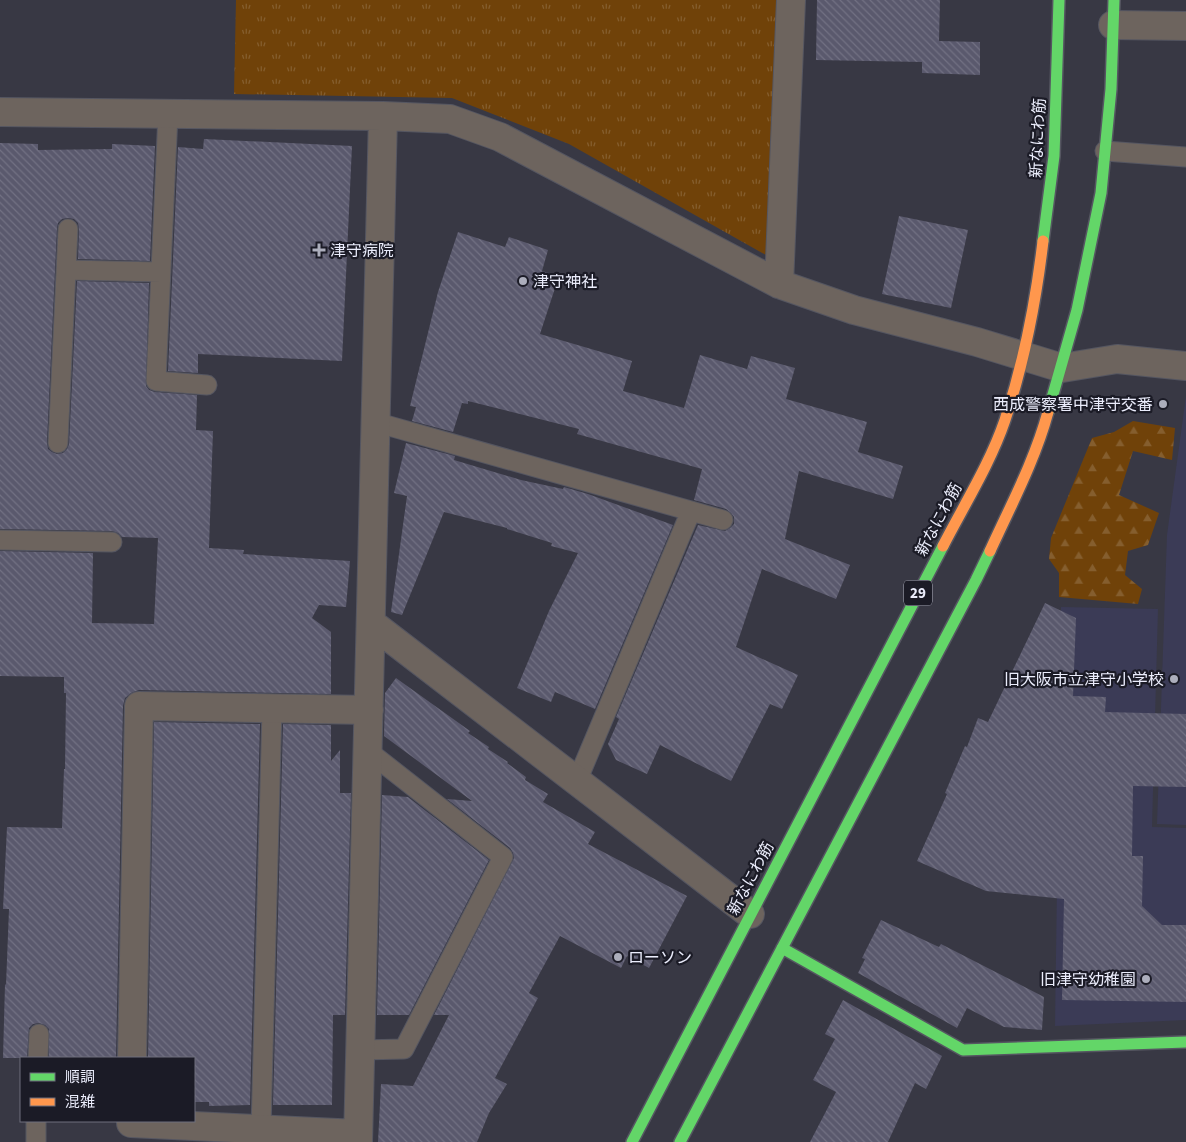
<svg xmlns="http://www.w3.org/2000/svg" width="1186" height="1142" viewBox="0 0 1186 1142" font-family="'Source Sans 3','Noto Sans JP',sans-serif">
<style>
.built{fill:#3b3b56}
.grass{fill:url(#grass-tufts)}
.forest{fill:url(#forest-firs)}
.building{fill:url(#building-back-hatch)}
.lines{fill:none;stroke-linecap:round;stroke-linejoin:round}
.lane-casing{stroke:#555661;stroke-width:21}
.street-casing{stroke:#555661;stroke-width:30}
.fast-casing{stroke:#555661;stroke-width:14}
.slow-casing{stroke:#555661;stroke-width:14}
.lane{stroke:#6d645e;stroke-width:19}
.street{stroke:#6d645e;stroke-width:28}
.fast{stroke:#63d668;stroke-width:11}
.slow{stroke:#ff974d;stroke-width:11}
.poi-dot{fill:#acaebc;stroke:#1b1b26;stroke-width:2}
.labels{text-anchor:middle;stroke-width:4.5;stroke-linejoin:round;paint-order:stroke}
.shield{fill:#1b1b26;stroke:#adaebc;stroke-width:1}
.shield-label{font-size:15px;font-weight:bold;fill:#ebedfc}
.street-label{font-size:16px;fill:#ebedfc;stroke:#1b1b26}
.poi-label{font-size:16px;fill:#ebedfc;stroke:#1b1b26;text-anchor:start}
</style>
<defs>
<pattern id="grass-tufts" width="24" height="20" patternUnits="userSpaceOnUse" patternTransform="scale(1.25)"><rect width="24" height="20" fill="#704209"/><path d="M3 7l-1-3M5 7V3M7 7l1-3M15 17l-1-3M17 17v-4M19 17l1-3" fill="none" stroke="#855e2e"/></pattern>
<pattern id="forest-firs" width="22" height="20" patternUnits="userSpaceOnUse" patternTransform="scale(1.25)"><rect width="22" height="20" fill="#704209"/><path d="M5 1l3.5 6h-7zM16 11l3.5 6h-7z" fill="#855e2e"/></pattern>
<pattern id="building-back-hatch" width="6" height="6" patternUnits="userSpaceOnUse" patternTransform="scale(1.25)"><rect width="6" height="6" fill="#5a596d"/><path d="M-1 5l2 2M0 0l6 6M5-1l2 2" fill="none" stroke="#727183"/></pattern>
</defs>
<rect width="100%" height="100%" fill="#383844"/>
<path class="built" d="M1186 396V825L1157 824 1167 535Z
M1061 607 1158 609 1152 827 1186 828V1020L1055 1026Z"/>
<path class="grass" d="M236 0H781L773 259 569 144 452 98 234 94Z"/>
<path class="forest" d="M1133 421 1175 428 1172 460 1133 451 1119 495 1159 513 1148 545 1128 551 1125 575 1142 589 1138 604 1059 597V573L1049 559 1051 538 1092 438 1114 432Z"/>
<path class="building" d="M817 0H940L939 41 980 42V75L922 73V62L816 60Z
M204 139 352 146 342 361 198 354V373L168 371 178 147 203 149Z
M0 143 38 144V150L112 149V144L155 146 150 261 78 259 79 230 78 223 74 219 68 218 62 219 58 223 57 228 47 442 48 449 52 452 57 454 63 453 67 449 69 444 77 281 149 283 146 386 149 390 155 392 197 395 196 430 213 431 209 548 244 550 243 554 350 561 346 607 319 605 312 618 331 632V694L139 690 131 693 125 698 123 706 116 1058H49V1029L45 1025 39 1023 33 1024 29 1028 27 1058H3L5 984 6 985 9 909H3L7 827 62 828 64 769H65L66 693H64V677L0 676V551L93 553 92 623 154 624 158 538 122 537 118 533 112 531 0 529Z
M899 216 968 230 951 308 882 294Z
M458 232 505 247 509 237 548 250 542 271 559 276 540 334 632 361 623 391 684 408 700 355 747 369 751 356 795 368 786 399 867 422 858 452 903 466 893 499 799 471 785 539 850 565 836 599 762 569 736 647 798 675 782 709 770 704 731 781 660 745 647 774 616 760 608 744 619 719 616 717 698 525 725 531 730 528 734 524V517L731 513 726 509 694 500 702 469 577 434 579 429 468 401V404L462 403 453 432 412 421 416 407 410 406 438 292Z
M406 443 455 456 454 460 521 480 563 489 564 487 588 494 673 525 595 709 555 692 551 702 517 688 549 611 578 553 551 546 552 543 507 529V528L444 512 402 615 391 612 407 496 394 493Z
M1045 603 1076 618 1073 696 1106 697 1105 712 1186 714V787L1133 786 1132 856H1143L1142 906 1162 925H1186V1002L1062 1000 1064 899 986 891 917 861 947 794 945 793 965 746 967 747 978 718 988 722Z
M396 678 470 731 468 733 489 747 488 749 508 762 507 763 526 777 525 780 548 794 543 802 595 832 588 844 687 896 649 968 627 956 621 968 560 936 529 993 538 998 495 1078 507 1084 489 1113 477 1142H378L381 1084 413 1086 449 1015H434L514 858 513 853 510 848 447 799 472 801 384 736 385 693Z
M154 722 260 724 250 1105 209 1106V1102H194V1058H148Z
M283 724 331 725V761L340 750V793H351L345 1015H333L332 1105H273Z
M382 795 408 797 489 860 409 1015H377Z
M881 920 939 947 941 944 1044 997 1042 1030 1004 1027 967 1008 957 1028 858 973 865 959 862 958Z
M843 1000 942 1056 926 1089 915 1083 888 1142H810L836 1092 813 1080 835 1039 825 1034Z"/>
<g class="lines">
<defs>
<path id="lane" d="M168 114 156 381 207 385
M1105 151 1186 157
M66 270 161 272
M375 422 723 520
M58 443 68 229
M0 540 112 542
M577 781 691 511
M361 1050 404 1049 503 857 368 751
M38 1058 39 1034
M261 1129 272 708
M36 1142V1121"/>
<path id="street" d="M1113 25 1186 26
M0 112 383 116 450 119 500 137 779 284 854 310 977 342 1062 368 1117 359 1186 366
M779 284 791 0
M371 623 750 914
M132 1058 139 706 369 710
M131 1121V1123L358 1134
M358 1142 383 116"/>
<path id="fast" d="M1043 241 1054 156 1059 0
M1048 412 1077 310 1101 193 1111 89 1114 0
M782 948 963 1050 1186 1042
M632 1142 943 546
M680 1142 976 580 990 551"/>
<path id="slow" d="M943 546C964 505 990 464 1005 420 1024 362 1036 301 1043 241
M990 551C1011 505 1035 460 1048 412"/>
</defs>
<use href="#lane" class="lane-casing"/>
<use href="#street" class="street-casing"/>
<use href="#fast" class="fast-casing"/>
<use href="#slow" class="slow-casing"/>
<use href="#lane" class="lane"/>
<use href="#street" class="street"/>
<use href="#fast" class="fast"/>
<use href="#slow" class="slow"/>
</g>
<g class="poi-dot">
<path d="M316.5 242.5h5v5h5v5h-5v5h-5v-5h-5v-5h5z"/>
<circle cx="523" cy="281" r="5"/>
<circle cx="1163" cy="404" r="5"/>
<circle cx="1174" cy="679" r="5"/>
<circle cx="618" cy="957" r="5"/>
<circle cx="1146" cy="979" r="5"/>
</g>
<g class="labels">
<rect class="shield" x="904" y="580.5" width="28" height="25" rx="4"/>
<g class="shield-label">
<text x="918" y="598">29</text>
</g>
<g class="street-label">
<text transform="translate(1037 138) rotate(-87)" y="6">新なにわ筋</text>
<text transform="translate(938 519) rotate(-62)" y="6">新なにわ筋</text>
<text transform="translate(750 878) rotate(-62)" y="6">新なにわ筋</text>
</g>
<g class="poi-label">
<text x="330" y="256">津守病院</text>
<text x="533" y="287">津守神社</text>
<text x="1153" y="410" text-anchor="end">西成警察署中津守交番</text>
<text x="1164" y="685" text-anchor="end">旧大阪市立津守小学校</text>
<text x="628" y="963">ローソン</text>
<text x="1136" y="985" text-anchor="end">旧津守幼稚園</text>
</g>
</g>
<rect x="20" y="1057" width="175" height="65" fill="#1b1b26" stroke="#6e6f7c"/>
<rect x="30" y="1073" width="25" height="8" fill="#63d668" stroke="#6e6f7c"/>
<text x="65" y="1082" font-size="15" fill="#ebedfc">順調</text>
<rect x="30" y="1098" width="25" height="8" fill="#ff974d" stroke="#6e6f7c"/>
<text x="65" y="1107" font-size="15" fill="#ebedfc">混雑</text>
</svg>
